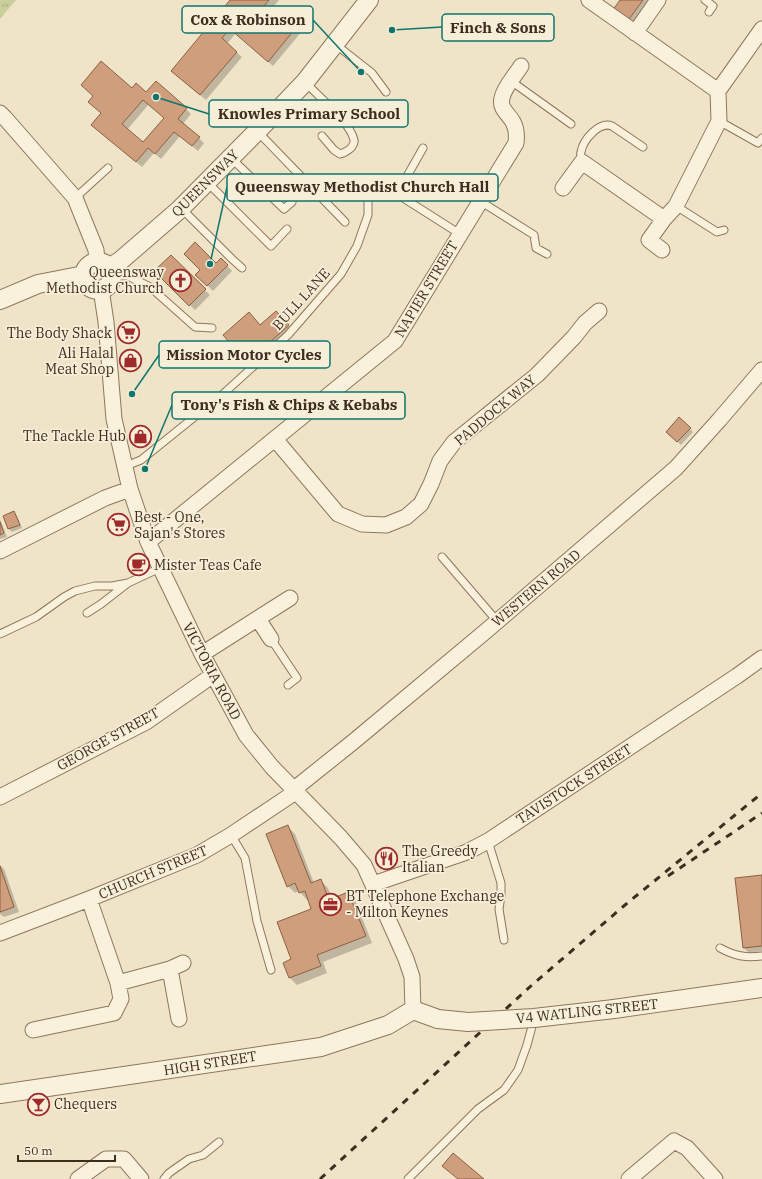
<svg xmlns="http://www.w3.org/2000/svg" width="762" height="1179" viewBox="0 0 762 1179" font-family="'IBM Plex Serif',serif">
<style>
.park{fill:url(#park-tufts)}
.shadow{fill:#0003;fill-rule:evenodd}
.building{fill:#cf9f7d;stroke:#8d5f41;fill-rule:evenodd}
.lines{fill:none;stroke-linecap:round;stroke-linejoin:round}
.service-casing{stroke:#8d765c;stroke-width:9}
.minor-casing{stroke:#8d765c;stroke-width:17}
.tertiary-casing{stroke:#8d765c;stroke-width:20}
.service{stroke:#faf1dc;stroke-width:7}
.minor{stroke:#faf1dc;stroke-width:15}
.tertiary{stroke:#faf1dc;stroke-width:18}
.rail{stroke:#3d2e20;stroke-width:3;stroke-dasharray:7 7;stroke-linecap:butt}
.tertiary-bridge-casing{stroke:#8d765c;stroke-width:20;stroke-linecap:butt}
.tertiary-bridge{stroke:#faf1dc;stroke-width:18}
.labels{text-anchor:middle;stroke-width:3.5;stroke-linejoin:round;paint-order:stroke}
.street-label{font-size:14px;fill:#3d2e20;stroke:#f7eed8}
.poi-label{font-size:14px;fill:#3d2e20;stroke:#f7eed8;text-anchor:start}
.leader{fill:none;stroke:#0f766e;stroke-width:1.5}
.callout-dot{fill:#0f766e;stroke:#f7eed8;stroke-width:1.5}
.callout{fill:#f7eed8;stroke:#0f766e;stroke-width:1.5}
.callout-label{font-size:15px;text-anchor:middle;font-weight:bold;fill:#3d2e20}
</style>
<defs>
<pattern id="park-tufts" width="24" height="20" patternUnits="userSpaceOnUse"><rect width="24" height="20" fill="#c9cf9b"/><path d="M3 7l-1-3M5 7V3M7 7l1-3M15 17l-1-3M17 17v-4M19 17l1-3" fill="none" stroke="#aeb285"/></pattern>
</defs>
<rect width="100%" height="100%" fill="#f0e4c8"/>
<path class="park" d="M0 0H16L0 19Z"/>
<path class="shadow" d="M232 0H279L258 25 266 31 282 12 303 30 273 66 236 33 227 44 242 57 206 100 177 76Z
M621 0H661L638 32 623 21Z
M132 89 146 93 186 109 191 114 183 124 204 143 198 151 180 136 161 159 154 153 142 167 98 130ZM149 104 165 118 143 143 127 130Z
M171 257 210 295 195 310 156 271Z
M221 259 232 271 213 291 197 275 216 264Z
M281 317 293 331 253 367 248 362 254 318 261 326Z
M679 419 693 432 681 445 667 432Z
M14 512 17 516 22 528 12 532 9 529 4 516Z
M0 519 7 537 0 539Z
M288 827 295 834 314 883 321 881 328 888 332 899 348 893 355 900 372 943 323 962 327 973 297 985 290 978 313 909 309 899 307 900 299 891 295 893 288 886Z
M0 865 4 869 19 912 4 917 0 914Z
M762 876V951L749 953 744 948Z"/>
<path class="building" d="M230 0H269L253 19 266 30 282 11 299 24 268 62 230 29 222 38 237 52 200 95 171 71Z
M620 0H643L627 22 612 11Z
M101 61 132 88 136 83 146 92 156 81 187 108 178 119 200 137 192 146 174 132 155 154 148 148 136 162 91 125 101 113 88 102 93 96 81 85ZM143 100 164 118 143 142 122 124Z
M195 242 216 263 221 258 228 265 207 286 195 275 200 270 184 254Z
M171 255 206 289 189 306 154 271Z
M276 311 289 325 247 363 223 335 249 312 260 325Z
M679 417 691 428 677 442 666 432Z
M14 511 20 525 8 529 3 516Z
M0 522 4 533 0 535Z
M288 825 311 883 321 879 329 900 348 892 366 936 317 955 321 966 289 978 283 963 291 959 277 922 311 909 305 891 299 893 295 883 287 887 266 834Z
M0 866 14 907 0 912Z
M762 875V946L743 948 735 878Z
M453 1153 484 1179H458L442 1166Z"/>
<g class="lines">
<defs>
<path id="service" d="M705 0 713 6 709 12
M335 44 372 73 386 92
M511 81 571 124
M305 82C317 95 351 123 354 140 355 143 353 145 351 148 347 151 345 153 340 154L334 150 322 136
M719 121 758 143 762 138
M257 131 345 222
M423 148 397 194 460 234
M231 158 284 209 292 202
M582 162C581 158 580 155 581 152 583 140 599 121 612 126L643 147
M207 182 271 246 287 229
M75 198 108 168
M480 201 534 235 536 248 547 254
M676 206 717 232 724 230
M181 208 232 259 242 268
M113 276H128L150 287 195 327 212 328
M126 466 141 460 223 394 288 335 341 274 357 246 368 215V202
M442 557 497 621
M87 613 101 604 128 583 160 568
M0 634 36 617 64 597 75 591 95 586H112L128 583
M271 639 297 678 288 685
M231 835 245 858 257 921 271 970
M488 841 501 883V895L499 909 504 940
M720 948C735 956 745 958 762 956
M164 1179 169 1173 189 1159 203 1155 219 1142
M408 1179 478 1109 504 1090 518 1070 527 1045 534 1019"/>
<path id="minor" d="M589 0 718 91
M635 33 658 0
M0 113 5 118 75 198 96 250 97 261
M563 188 582 162 664 219
M662 250 649 240 664 219 676 206 719 121 718 91 762 29
M101 289 106 322 114 419 130 489 148 542 202 654 246 735 272 767 341 838 364 865 406 959 412 977 413 1010
M275 439 338 514 362 524 386 525 406 517 421 504 431 484 440 461 454 442 537 375 574 337 585 323 599 311
M148 542 395 341 516 143C517 135 517 129 513 122 509 114 499 109 502 98 504 87 515 76 521 66
M0 551 105 498 130 489
M258 619 271 639
M202 654 290 598
M0 797 146 722 213 675
M373 884 467 852 488 841 737 676 762 658
M89 899 118 983
M0 933 89 899 197 855 231 835 291 795 298 786 353 742 486 631 676 468 720 419 762 370
M170 969 179 1019
M33 1030 114 1013 121 999 118 983 170 969 183 963
M78 1179 106 1159H124L141 1179
M629 1179 674 1141 687 1148 715 1179"/>
<path id="tertiary" d="M84 276a14 14 0 1 1 28 0a14 14 0 1 1-28 0Z
M110 267 120 261 179 210 281 107 305 82 369 0
M0 300 38 284 84 275
M614 1009 762 988
M0 1094 321 1047 388 1025 413 1010 438 1019"/>
</defs>
<use href="#service" class="service-casing"/>
<use href="#minor" class="minor-casing"/>
<use href="#tertiary" class="tertiary-casing"/>
<use href="#service" class="service"/>
<use href="#minor" class="minor"/>
<use href="#tertiary" class="tertiary"/>
<path class="rail" d="M668 876 762 813
M320 1179 532 985 625 905 762 793"/>
<defs>
<path id="tertiary-bridge" d="M438 1019 468 1022 534 1018 614 1009"/>
</defs>
<use href="#tertiary-bridge" class="tertiary-bridge-casing"/>
<use href="#tertiary-bridge" class="tertiary-bridge"/>
</g>
<defs>
<symbol id="church-ring" viewBox="-11 -11 22 22"><circle r="9.5" fill="#f7eed8" stroke="#9e2a2b" stroke-width="1.5"/><path d="M-1.2-6h2.4v3.5h3.3v2.4h-3.3V6h-2.4V-.1h-3.3v-2.4h3.3Z" fill="#9e2a2b"/></symbol>
<symbol id="supermarket-ring" viewBox="-11 -11 22 22"><circle r="9.5" fill="#f7eed8" stroke="#9e2a2b" stroke-width="1.5"/><path d="M-6-5.5h2.5l.6 2H6L4.5 2H-2.5L-4.4-4H-6ZM-1.5 3.2a1.3 1.3 0 1 0 .1 0ZM3 3.2a1.3 1.3 0 1 0 .1 0Z" fill="#9e2a2b"/></symbol>
<symbol id="shop-ring" viewBox="-11 -11 22 22"><circle r="9.5" fill="#f7eed8" stroke="#9e2a2b" stroke-width="1.5"/><path d="M-5-2.5h2.3a2.7 3.5 0 0 1 5.4 0H5L5.5 6h-11ZM-1.5-2.5h3a1.5 2.3 0 0 0-3 0Z" fill="#9e2a2b"/></symbol>
<symbol id="cafe-ring" viewBox="-11 -11 22 22"><circle r="9.5" fill="#f7eed8" stroke="#9e2a2b" stroke-width="1.5"/><path d="M-5.5-4.5H6V0H3Q3 3.5 0 3.5H-2.5Q-5.5 3.5-5.5 0ZM3-3.2v2h1.7v-2ZM-6 4.5H4V6H-6Z" fill="#9e2a2b"/></symbol>
<symbol id="restaurant-ring" viewBox="-11 -11 22 22"><circle r="9.5" fill="#f7eed8" stroke="#9e2a2b" stroke-width="1.5"/><path d="M-5-6h1v4h1v-4h1v4h1v-4h1v5L-1.5 .5V6h-2V.5L-5-1ZM5-6V6H3V1.5H1.5Q1.5-4 5-6Z" fill="#9e2a2b"/></symbol>
<symbol id="office-ring" viewBox="-11 -11 22 22"><circle r="9.5" fill="#f7eed8" stroke="#9e2a2b" stroke-width="1.5"/><path d="M-6-3h4V-5.5h4V-3h4V5H-6ZM-1-4.5V-3h2v-1.5ZM-6 0V1H6V0Z" fill="#9e2a2b"/></symbol>
<symbol id="bar-ring" viewBox="-11 -11 22 22"><circle r="9.5" fill="#f7eed8" stroke="#9e2a2b" stroke-width="1.5"/><path d="M-6-5H6L.8 .8V4.5H3.5V6h-7V4.5H-.8V.8Z" fill="#9e2a2b"/></symbol>
</defs>
<g fill-rule="evenodd">
<use href="#church-ring" x="168" y="268" width="25" height="25"/>
<use href="#supermarket-ring" x="116" y="320" width="25" height="25"/>
<use href="#shop-ring" x="118" y="348" width="25" height="25"/>
<use href="#shop-ring" x="128" y="424" width="25" height="25"/>
<use href="#supermarket-ring" x="106" y="512" width="25" height="25"/>
<use href="#cafe-ring" x="126" y="552" width="25" height="25"/>
<use href="#restaurant-ring" x="374" y="846" width="25" height="25"/>
<use href="#office-ring" x="318" y="892" width="25" height="25"/>
<use href="#bar-ring" x="26" y="1092" width="25" height="25"/>
</g>
<g class="labels">
<g class="street-label">
<text transform="translate(205 183) rotate(-45)" y="5">QUEENSWAY</text>
<text transform="translate(426 289) rotate(-59)" y="5">NAPIER STREET</text>
<text transform="translate(301 299) rotate(-48)" y="5">BULL LANE</text>
<text transform="translate(495 410) rotate(-40)" y="5">PADDOCK WAY</text>
<text transform="translate(536 588) rotate(-40)" y="5">WESTERN ROAD</text>
<text transform="translate(212 671) rotate(62)" y="5">VICTORIA ROAD</text>
<text transform="translate(108 739) rotate(-29)" y="5">GEORGE STREET</text>
<text transform="translate(574 784) rotate(-33)" y="5">TAVISTOCK STREET</text>
<text transform="translate(153 872) rotate(-23)" y="5">CHURCH STREET</text>
<text transform="translate(587 1011) rotate(-6)" y="5">V4 WATLING STREET</text>
<text transform="translate(210 1063) rotate(-9)" y="5">HIGH STREET</text>
</g>
<g class="poi-label">
<text x="164" y="277" text-anchor="end">Queensway<tspan x="164" dy="16">Methodist Church</tspan></text>
<text x="112" y="338" text-anchor="end">The Body Shack</text>
<text x="114" y="358" text-anchor="end">Ali Halal<tspan x="114" dy="16">Meat Shop</tspan></text>
<text x="126" y="441" text-anchor="end">The Tackle Hub</text>
<text x="134" y="522">Best - One,<tspan x="134" dy="16">Sajan's Stores</tspan></text>
<text x="154" y="570">Mister Teas Cafe</text>
<text x="402" y="856">The Greedy<tspan x="402" dy="16">Italian</tspan></text>
<text x="346" y="901">BT Telephone Exchange<tspan x="346" dy="16">- Milton Keynes</tspan></text>
<text x="54" y="1109">Chequers</text>
</g>
</g>
<path class="leader" d="M361 72L313 20M392 30L442 27M156 97L209 114M210 264L227 187M132 394L159 355M145 469L172 405"/>
<g class="callout-dot">
<circle cx="361" cy="72" r="4"/>
<circle cx="392" cy="30" r="4"/>
<circle cx="156" cy="97" r="4"/>
<circle cx="210" cy="264" r="4"/>
<circle cx="132" cy="394" r="4"/>
<circle cx="145" cy="469" r="4"/>
</g>
<g class="callout">
<rect x="182" y="6" width="131" height="27" rx="4"/>
<rect x="442" y="14" width="112" height="27" rx="4"/>
<rect x="209" y="100" width="199" height="27" rx="4"/>
<rect x="227" y="174" width="271" height="27" rx="4"/>
<rect x="159" y="341" width="171" height="27" rx="4"/>
<rect x="172" y="392" width="233" height="27" rx="4"/>
</g>
<g class="callout-label">
<text x="248" y="25">Cox &amp; Robinson</text>
<text x="498" y="33">Finch &amp; Sons</text>
<text x="309" y="119">Knowles Primary School</text>
<text x="362" y="192">Queensway Methodist Church Hall</text>
<text x="244" y="360">Mission Motor Cycles</text>
<text x="289" y="410">Tony's Fish &amp; Chips &amp; Kebabs</text>
</g>
<path d="M18 1155v6h97v-6" fill="none" stroke="#3d2e20" stroke-width="2"/>
<text x="24" y="1155" font-size="12" fill="#3d2e20" stroke="#f7eed8" stroke-width="3" paint-order="stroke">50 m</text>
</svg>
